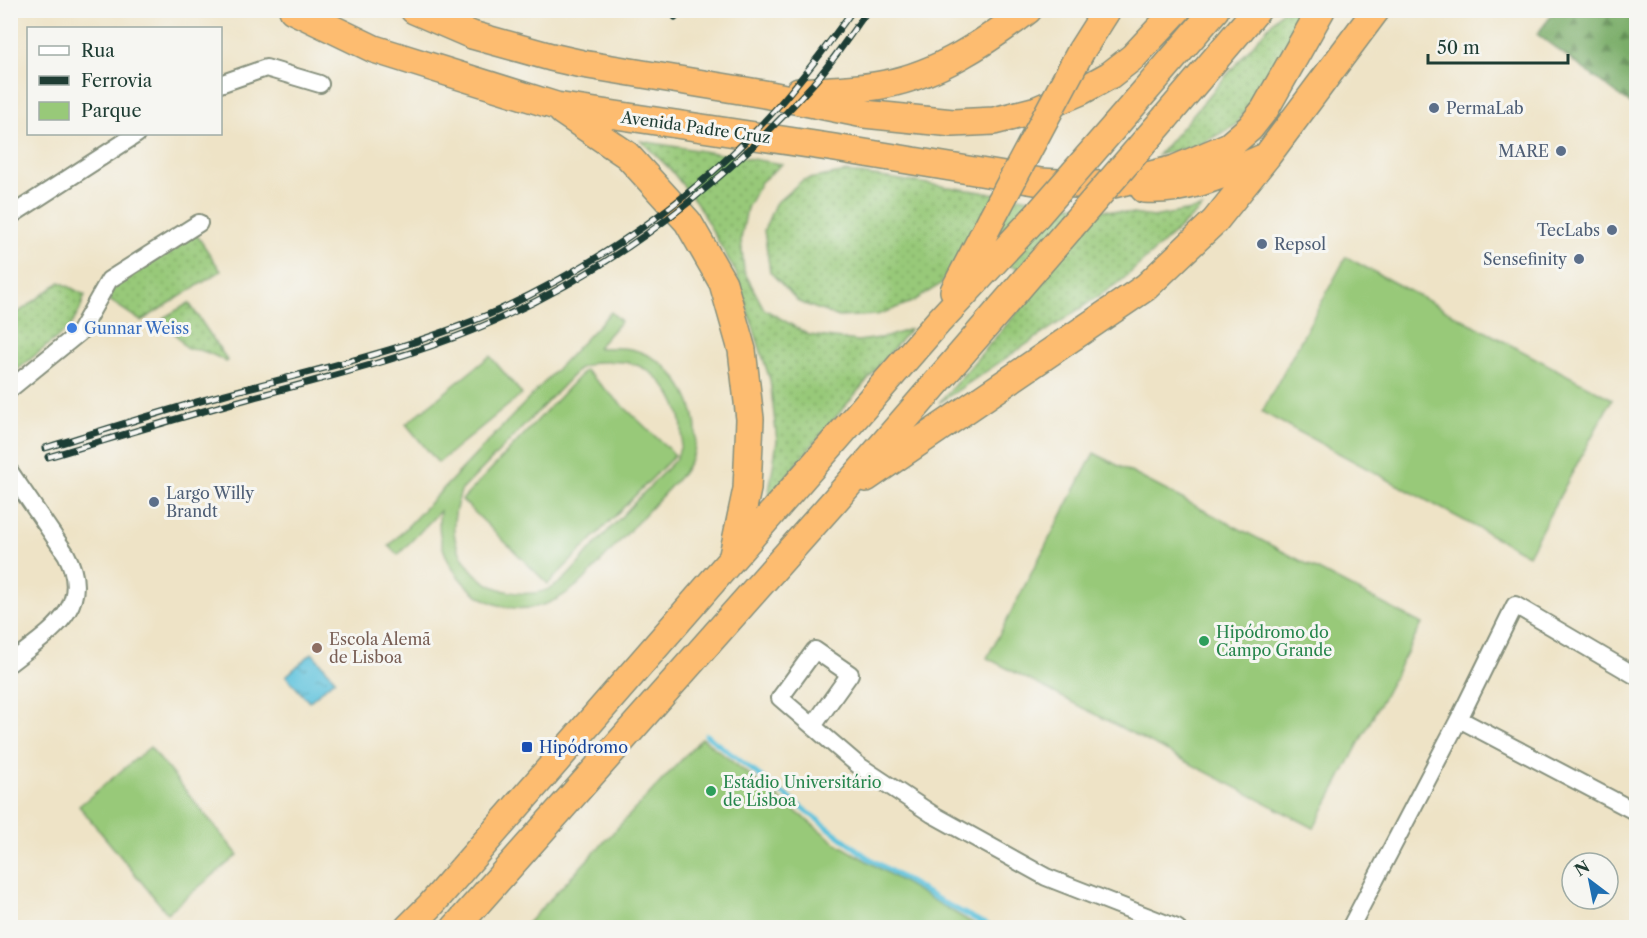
<svg xmlns="http://www.w3.org/2000/svg" width="1647" height="938" viewBox="0 0 1647 938" font-family="'Libre Caslon Text',serif">
<style>
.grass{fill:url(#grass-dots);stroke:#5c8356;stroke-width:1.5}
.forest{fill:url(#forest-firs);stroke:#4c754e;stroke-width:1.5}
.park{fill:#98c979;stroke:#5c8356;stroke-width:1.5;fill-rule:evenodd}
.water{fill:url(#water-ripples);stroke:#3f8088;stroke-width:1.5}
.lines{fill:none;stroke-linecap:round;stroke-linejoin:round}
.stream{stroke:#5fc3dd;stroke-width:5}
.minor-casing{stroke:#86907d;stroke-width:20}
.trunk-casing{stroke:#86907d;stroke-width:30}
.minor{stroke:#fff;stroke-width:16}
.trunk{stroke:#fdbc70;stroke-width:27}
.rail-casing{stroke:#1f3d34;stroke-width:7}
.rail{stroke:#f6f6f2;stroke-width:4.5;stroke-dasharray:14;stroke-linecap:butt}
.trunk-bridge-casing{stroke:#86907d;stroke-width:30;stroke-linecap:butt}
.trunk-bridge{stroke:#fdbc70;stroke-width:27}
.service-dot{fill:#5c6f8a;stroke:#f6f6f2;stroke-width:2}
.shop-dot{fill:#3f7fe0;stroke:#f6f6f2;stroke-width:2}
.leisure-dot{fill:#2e9e5b;stroke:#f6f6f2;stroke-width:2}
.education-dot{fill:#8d6e63;stroke:#f6f6f2;stroke-width:2}
.transit-dot{fill:#1a4fb4;stroke:#f6f6f2;stroke-width:2}
.labels{text-anchor:middle;stroke-width:6;stroke-linejoin:round;paint-order:stroke}
.service-label{font-size:16px;fill:#4e5e75;stroke:#f6f6f2;text-anchor:start}
.street-label{font-size:16px;fill:#1f3d34;stroke:#f6f6f2}
.shop-label{font-size:16px;fill:#366cbe;stroke:#f6f6f2;text-anchor:start}
.leisure-label{font-size:16px;fill:#27864d;stroke:#f6f6f2;text-anchor:start}
.education-label{font-size:16px;fill:#785e54;stroke:#f6f6f2;text-anchor:start}
.transit-label{font-size:16px;fill:#164399;stroke:#f6f6f2;text-anchor:start}
</style>
<defs>
<pattern id="grass-dots" width="8" height="8" patternUnits="userSpaceOnUse" patternTransform="scale(1.5)"><rect width="8" height="8" fill="#98c979"/><path d="M2 2h.1M6 6h.1" fill="none" stroke="#7ba464" stroke-width="1.8" stroke-linecap="round"/></pattern>
<pattern id="forest-firs" width="22" height="20" patternUnits="userSpaceOnUse" patternTransform="scale(1.5)"><rect width="22" height="20" fill="#7aad69"/><path d="M5 1l3.5 6h-7zM16 11l3.5 6h-7z" fill="#638e57"/></pattern>
<pattern id="water-ripples" width="26" height="14" patternUnits="userSpaceOnUse" patternTransform="scale(1.5)"><rect width="26" height="14" fill="#5fc3dd"/><path d="M2 4q2-2 4 0t4 0M15 11q2-2 4 0t4 0" fill="none" stroke="#4ea0b4"/></pattern>
</defs>
<rect width="100%" height="100%" fill="#f6f6f2"/>
<filter id="ink" filterUnits="userSpaceOnUse"><feTurbulence type="fractalNoise" baseFrequency=".0167" numOctaves="2"/><feDisplacementMap in="SourceGraphic" scale="12" xChannelSelector="R" yChannelSelector="G"/><feConvolveMatrix kernelMatrix="1 2 1 2 8 2 1 2 1" color-interpolation-filters="sRGB"/></filter>
<filter id="wash" filterUnits="userSpaceOnUse"><feTurbulence type="fractalNoise" baseFrequency=".008" numOctaves="4" result="noise"/><feDisplacementMap in="SourceGraphic" scale="24" xChannelSelector="R" yChannelSelector="G"/><feGaussianBlur stdDeviation="1.35" result="paint"/><feColorMatrix in="noise" values="0 0 0 0 0 0 0 0 0 0 0 0 0 0 0 0 0 1.4 0 .05"/><feComposite in="paint" operator="in"/></filter>
<g filter="url(#wash)">
<rect width="100%" height="100%" fill="#eee3c6"/>
<path class="grass" d="M1282 11H1308L1236 125 1199 145 1158 155Z
M641 141 782 164 761 182 747 208 741 239 744 271 764 309 809 335 858 341 887 337 910 329 768 498 777 441 770 380 736 273 696 202 670 169Z
M847 172 1153 217 1202 208 1121 281 939 403 1047 278 972 253 941 284 912 302 877 315 839 317 799 302 770 272 764 230 775 204 803 180Z
M194 231 221 271 141 321 109 300 112 283Z
M60 282 85 295 80 310 70 327 11 375V318Z
M189 303 228 361 226 362C213 354 202 349 187 349L163 318Z"/>
<path class="forest" d="M1555 11H1636V108L1537 34Z"/>
<path class="park" d="M1346 257 1612 399 1528 555 1262 412Z
M611 312 621 321 597 348C612 348 629 346 643 353 680 368 703 413 694 452 692 459 687 466 683 473L583 581C570 591 556 602 539 606 482 621 432 565 440 511L398 555 389 546ZM596 362C609 362 622 360 634 364 670 376 695 426 675 460 647 489 620 518 593 547 582 559 571 575 558 584 531 602 490 593 470 568 449 542 451 521 461 491L580 368Z
M490 356 522 394 438 463 406 424Z
M585 370 675 455 548 584 462 500Z
M1094 453 1422 624 1314 828 987 658Z
M702 738 836 843 979 927H524Z
M150 747 238 855 167 913 79 806Z"/>
<path class="water" d="M312 653 335 679 309 702 286 676Z"/>
<g class="lines">
<path class="stream" d="M706 735 867 857 944 903 993 928"/>
</g>
</g>
<g filter="url(#ink)">
<g class="lines">
<defs>
<path id="minor" d="M220 84 266 68 320 84
M10 216 137 134
M10 389 79 333 109 280 199 223
M10 472 66 554C95 608 48 633 10 663
M1459 719 1636 812
M813 726 850 674 815 650 780 698 858 765 932 814 1046 877 1177 928
M1350 928 1459 719 1515 605 1636 676"/>
<path id="trunk" d="M293 10 374 49 556 106 835 148 1041 182 1094 185 1114 184 1175 169 1229 146 1250 128 1265 109 1321 10
M414 10 472 35 551 57 582 64 770 95 864 114 953 123 994 121 1037 110 1081 91 1110 75 1133 57 1177 10
M1081 51 1107 10
M799 92C827 90 858 90 886 84 938 74 986 42 1028 10
M562 111 627 155 688 222 723 283 742 350 750 419 747 489 733 555
M1127 112 1215 10
M1166 117 1257 10
M1144 189C1186 192 1225 174 1263 158
M954 291 992 218
M866 478 1146 287 1215 221 1267 156 1376 10
M408 928 430 906 939 321 1033 220
M455 928 836 499 1071 227"/>
</defs>
<use href="#minor" class="minor-casing"/>
<use href="#trunk" class="trunk-casing"/>
<use href="#minor" class="minor"/>
<use href="#trunk" class="trunk"/>
<defs>
<path id="rail" d="M675 17 682 10
M45 448C104 430 163 411 222 395 315 370 411 349 499 310 603 262 705 191 780 104 806 74 830 42 853 10
M48 457C114 438 180 417 247 399 323 378 400 360 473 330 605 276 718 190 813 84 833 61 850 35 868 10"/>
</defs>
<use href="#rail" class="rail-casing"/>
<use href="#rail" class="rail"/>
<defs>
<path id="trunk-bridge" d="M992 218 1081 51
M1033 220 1127 112
M1071 227 1166 117"/>
</defs>
<use href="#trunk-bridge" class="trunk-bridge-casing"/>
<use href="#trunk-bridge" class="trunk-bridge"/>
</g>
</g>
<g class="service-dot">
<circle cx="1434" cy="108" r="6"/>
<circle cx="1561" cy="151" r="6"/>
<circle cx="1612" cy="230" r="6"/>
<circle cx="1262" cy="244" r="6"/>
<circle cx="1579" cy="259" r="6"/>
<circle cx="154" cy="502" r="6"/>
</g>
<circle class="shop-dot" cx="72" cy="328" r="6"/>
<g class="leisure-dot">
<circle cx="1204" cy="641" r="6"/>
<circle cx="711" cy="791" r="6"/>
</g>
<circle class="education-dot" cx="317" cy="648" r="6"/>
<rect class="transit-dot" x="521" y="741" width="12" height="12" rx="3"/>
<g class="labels">
<g class="service-label">
<text x="1446" y="114">PermaLab</text>
<text x="1549" y="157" text-anchor="end">MARE</text>
<text x="1600" y="236" text-anchor="end">TecLabs</text>
<text x="1274" y="250">Repsol</text>
<text x="1567" y="265" text-anchor="end">Sensefinity</text>
<text x="166" y="499">Largo Willy<tspan x="166" dy="18">Brandt</tspan></text>
</g>
<g class="street-label">
<text transform="translate(696 127) rotate(8)" y="6">Avenida Padre Cruz</text>
</g>
<g class="shop-label">
<text x="84" y="334">Gunnar Weiss</text>
</g>
<g class="leisure-label">
<text x="1216" y="638">Hipódromo do<tspan x="1216" dy="18">Campo Grande</tspan></text>
<text x="723" y="788">Estádio Universitário<tspan x="723" dy="18">de Lisboa</tspan></text>
</g>
<g class="education-label">
<text x="329" y="645">Escola Alemã<tspan x="329" dy="18">de Lisboa</tspan></text>
</g>
<g class="transit-label">
<text x="539" y="753">Hipódromo</text>
</g>
</g>
<rect width="1647" height="938" fill="none" stroke="#f6f6f2" stroke-width="36"/>
<rect x="27" y="27" width="195" height="108" fill="#f6f6f2" stroke="#a0aca6" stroke-width="1.5"/>
<rect x="39" y="46" width="30" height="9" fill="#ffffff" stroke="#a0aca6" stroke-width="1.5"/>
<text x="81" y="57" font-size="18" fill="#1f3d34">Rua</text>
<rect x="39" y="76" width="30" height="9" fill="#1f3d34" stroke="#a0aca6" stroke-width="1.5"/>
<text x="81" y="87" font-size="18" fill="#1f3d34">Ferrovia</text>
<rect x="39" y="102" width="30" height="18" fill="#98c979" stroke="#a0aca6" stroke-width="1.5"/>
<text x="81" y="117" font-size="18" fill="#1f3d34">Parque</text>
<g transform="translate(1590 881) rotate(328)"><circle r="28" fill="#f6f6f2" stroke="#a0aca6" stroke-width="1.5"/>
<path d="M0-4.5L10 22L0 15L-10 22Z" fill="#1f6fb2"/>
<text y="-9" font-size="16" font-weight="bold" text-anchor="middle" fill="#1f3d34">N</text>
</g>
<path d="M1428 54v9h140v-9" fill="none" stroke="#1f3d34" stroke-width="3"/>
<text x="1437" y="54" font-size="18" fill="#1f3d34" stroke="#f6f6f2" stroke-width="4.5" paint-order="stroke">50 m</text>
</svg>
